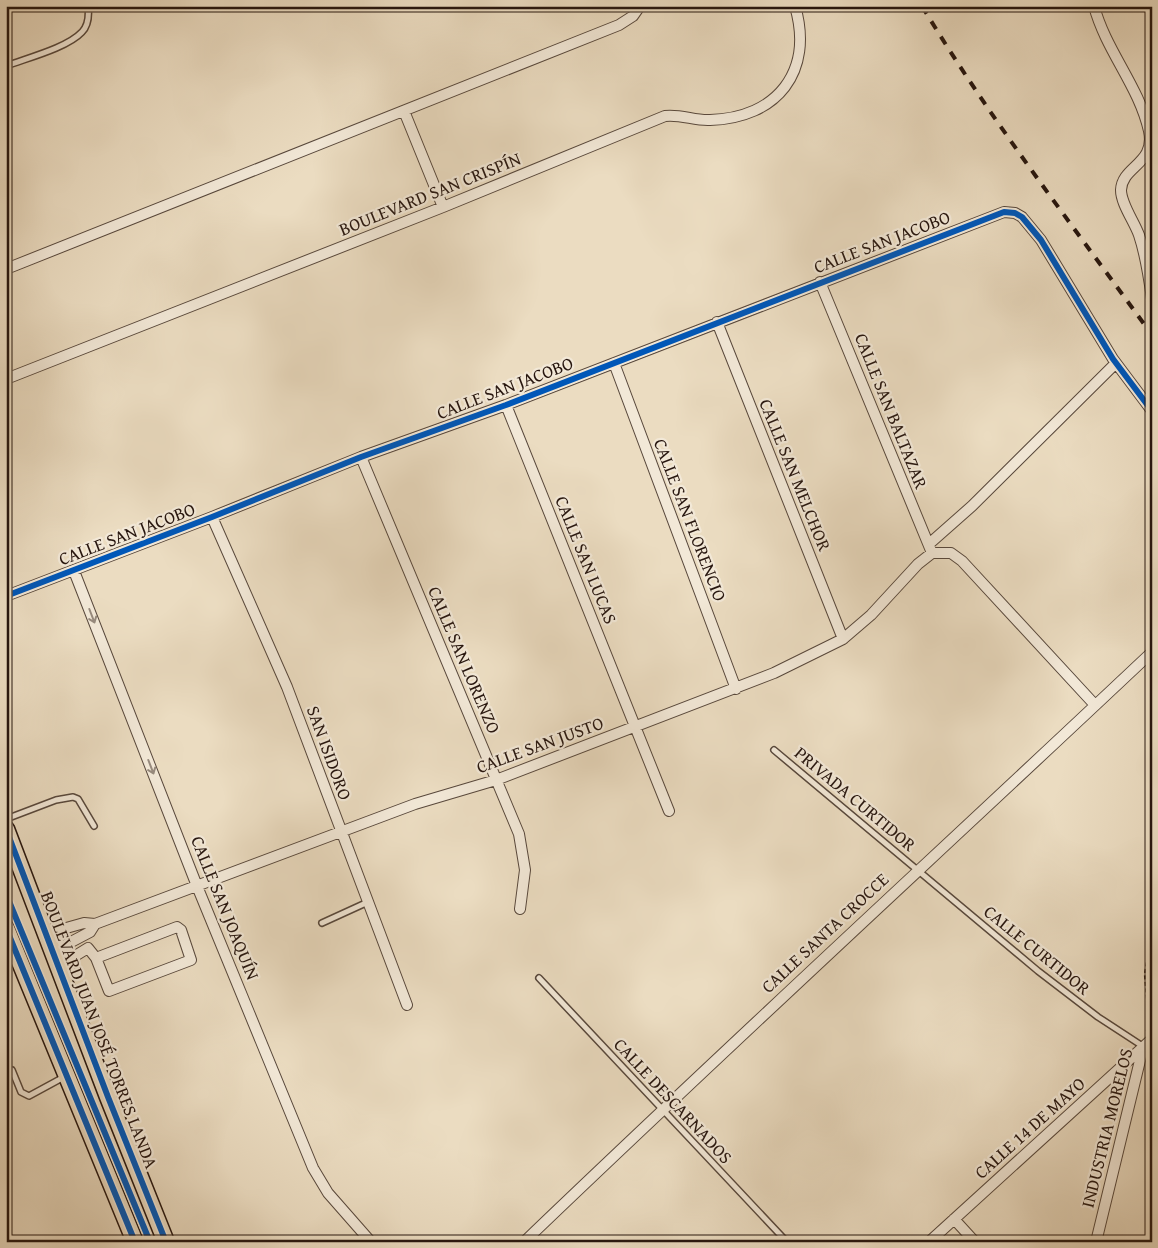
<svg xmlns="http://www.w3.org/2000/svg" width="1158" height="1248" viewBox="0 0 1158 1248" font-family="'Gentium Book Plus',serif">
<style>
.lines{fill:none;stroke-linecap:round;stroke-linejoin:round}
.service-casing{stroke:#58483c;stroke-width:8}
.minor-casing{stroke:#58483c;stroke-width:12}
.primary-casing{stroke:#27160f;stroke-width:19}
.path{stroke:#27160f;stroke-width:2.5;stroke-dasharray:4 2.5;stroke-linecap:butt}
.service{stroke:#f2e8d7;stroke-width:5}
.minor{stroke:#f2e8d7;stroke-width:10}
.primary{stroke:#ebdcc1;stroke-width:16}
.rail{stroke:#27160f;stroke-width:4;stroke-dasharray:9 9;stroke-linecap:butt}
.cycleway-casing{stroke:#f2e8d7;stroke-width:9}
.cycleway{stroke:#0057b8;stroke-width:6}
.oneway{stroke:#978a7d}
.labels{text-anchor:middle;stroke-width:4.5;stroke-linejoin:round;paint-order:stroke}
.street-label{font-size:18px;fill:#27160f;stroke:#f2e8d7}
</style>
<rect width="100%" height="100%" fill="#ebdcc1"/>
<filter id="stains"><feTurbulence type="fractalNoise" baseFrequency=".004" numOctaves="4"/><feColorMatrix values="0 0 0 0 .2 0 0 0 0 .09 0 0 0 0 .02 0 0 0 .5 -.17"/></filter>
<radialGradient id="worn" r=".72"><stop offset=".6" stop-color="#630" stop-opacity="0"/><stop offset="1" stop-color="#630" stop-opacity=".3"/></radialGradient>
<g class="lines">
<defs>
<path id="service" d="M6 66C27 58 67 48 82 32 89 25 89 15 88 6
M774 750 1038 971 1098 1017 1144 1047
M6 819 56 800 73 797 78 799 94 826
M322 923 368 902
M539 978 787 1242
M12 1070 21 1092 29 1096 64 1077"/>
<path id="minor" d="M1094 6C1106 51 1139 86 1149 131 1156 164 1122 166 1121 190 1121 204 1134 221 1139 235 1146 256 1149 277 1152 299
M404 111 443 207
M6 269 619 25 633 16 640 6
M820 282 932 553
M717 322 843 639
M614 363 736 689
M6 379 443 207 665 116C681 114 695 121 710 120 777 118 814 72 795 6
M506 405 669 811
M361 457 519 834 525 870 520 909
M212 517 287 687 407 1005
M929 544 972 506 1116 363
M74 571 197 886 313 1168 328 1193 371 1242
M6 596 212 517 361 457 506 405 1004 212 1015 213 1022 217 1041 240 1113 359 1152 411
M45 934 84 923 95 924 415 804 496 780 774 673 843 639 871 615 918 564 932 553H951L962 561 1095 705
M52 952 90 932 95 924
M63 981 75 956 88 948 96 958 109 991 191 960 181 930 177 927 96 958
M954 1219 975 1242
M524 1242C731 1043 943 849 1152 652
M929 1242 1152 1039
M1096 1242 1143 1048"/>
<path id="primary" d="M6 829 108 1097 166 1242
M6 928 135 1242"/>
</defs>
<use href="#service" class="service-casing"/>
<use href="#minor" class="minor-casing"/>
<use href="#primary" class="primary-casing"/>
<path class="path" d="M1147 1031 1149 1019 1145 974 1152 933"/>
<use href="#service" class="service"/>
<use href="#minor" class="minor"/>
<use href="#primary" class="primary"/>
<path class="rail" d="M922 6C991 121 1074 227 1152 335"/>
<defs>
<path id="cycleway" d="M6 596 212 517 361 457 506 405 1004 212 1015 213 1022 217 1041 240 1113 359 1152 411
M6 829 108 1097 166 1242
M6 894 150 1242
M6 928 135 1242"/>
</defs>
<use href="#cycleway" class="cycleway-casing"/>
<use href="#cycleway" class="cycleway"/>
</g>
<defs><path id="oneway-shaft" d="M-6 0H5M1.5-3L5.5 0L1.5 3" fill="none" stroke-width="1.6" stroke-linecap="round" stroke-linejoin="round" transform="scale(1.25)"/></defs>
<g class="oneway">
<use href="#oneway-shaft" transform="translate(92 616) rotate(69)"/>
<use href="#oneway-shaft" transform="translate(151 767) rotate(69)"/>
</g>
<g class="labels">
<g class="street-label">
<text transform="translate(430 194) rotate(-22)" y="6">BOULEVARD SAN CRISPÍN</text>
<text transform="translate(882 242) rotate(-21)" y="6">CALLE SAN JACOBO</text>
<text transform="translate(505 388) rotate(-21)" y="6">CALLE SAN JACOBO</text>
<text transform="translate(891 411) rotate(68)" y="6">CALLE SAN BALTAZAR</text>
<text transform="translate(795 475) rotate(68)" y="6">CALLE SAN MELCHOR</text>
<text transform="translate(690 520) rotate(69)" y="6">CALLE SAN FLORENCIO</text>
<text transform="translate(127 534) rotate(-21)" y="6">CALLE SAN JACOBO</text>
<text transform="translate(586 560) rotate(68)" y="6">CALLE SAN LUCAS</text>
<text transform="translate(464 660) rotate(67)" y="6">CALLE SAN LORENZO</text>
<text transform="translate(540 745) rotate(-20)" y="6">CALLE SAN JUSTO</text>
<text transform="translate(329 753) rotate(70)" y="6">SAN ISIDORO</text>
<text transform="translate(855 799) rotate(40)" y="6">PRIVADA CURTIDOR</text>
<text transform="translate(225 908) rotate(68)" y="6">CALLE SAN JOAQUÍN</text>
<text transform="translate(825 933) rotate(-43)" y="6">CALLE SANTA CROCCE</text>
<text transform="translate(1037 950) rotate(39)" y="6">CALLE CURTIDOR</text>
<text transform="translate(99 1030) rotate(69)" y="6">BOULEVARD JUAN JOSÉ TORRES LANDA</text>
<text transform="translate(673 1101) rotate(47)" y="6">CALLE DESCARNADOS</text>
<text transform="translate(1030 1128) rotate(-42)" y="6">CALLE 14 DE MAYO</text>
<text transform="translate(1107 1128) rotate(-76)" y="6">INDUSTRIA MORELOS</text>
</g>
</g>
<rect width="1158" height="1248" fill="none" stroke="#ebdcc1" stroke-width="25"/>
<rect x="8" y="8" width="1143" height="1233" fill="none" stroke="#27160f" stroke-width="2.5"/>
<rect x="12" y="12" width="1133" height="1223" fill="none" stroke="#27160f"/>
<rect width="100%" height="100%" filter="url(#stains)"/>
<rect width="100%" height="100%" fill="url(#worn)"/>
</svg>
